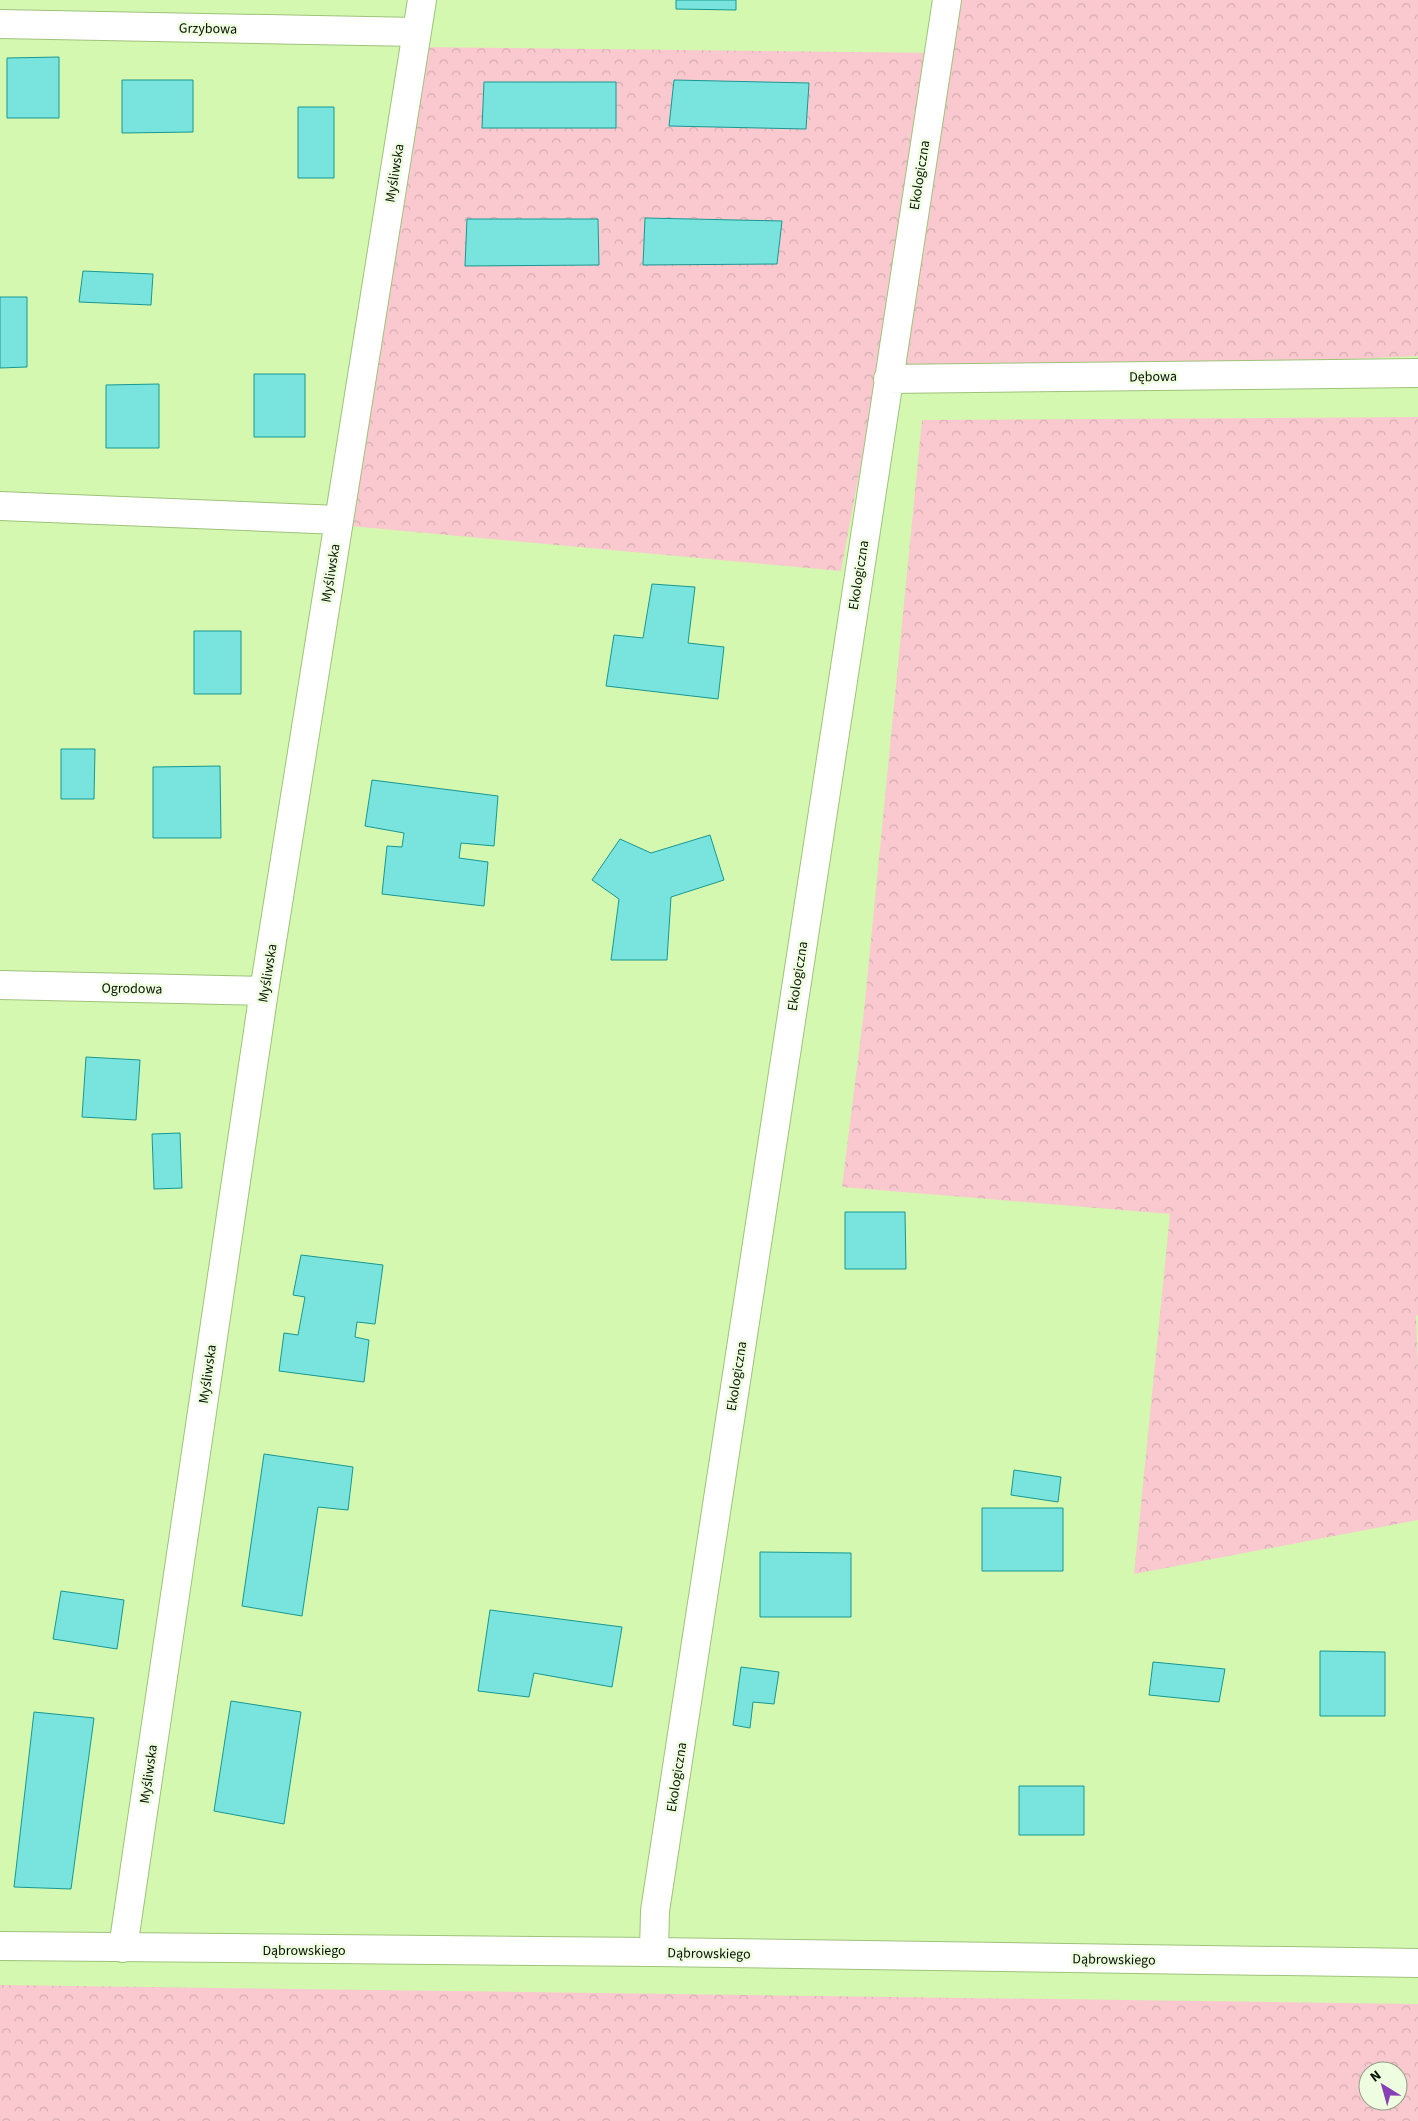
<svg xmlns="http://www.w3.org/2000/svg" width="1418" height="2121" viewBox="0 0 1418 2121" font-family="'Source Sans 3',sans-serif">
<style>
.forest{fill:url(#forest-crowns);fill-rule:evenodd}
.building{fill:#79e4dd;stroke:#179892}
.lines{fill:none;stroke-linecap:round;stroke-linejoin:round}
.minor-casing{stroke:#9fc27b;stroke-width:30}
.tertiary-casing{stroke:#9fc27b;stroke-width:30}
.minor{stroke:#fff;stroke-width:28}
.tertiary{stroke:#fff;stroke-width:28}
.labels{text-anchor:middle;stroke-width:5;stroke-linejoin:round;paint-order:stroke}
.street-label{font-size:14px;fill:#071200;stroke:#eefde0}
</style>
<defs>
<pattern id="forest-crowns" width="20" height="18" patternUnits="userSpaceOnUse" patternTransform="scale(1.25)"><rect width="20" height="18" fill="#f9c9cf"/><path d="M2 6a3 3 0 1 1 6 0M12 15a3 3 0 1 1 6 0" fill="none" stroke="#d4acb0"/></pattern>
</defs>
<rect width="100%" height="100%" fill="#d4f8af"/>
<path class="forest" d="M948 0H1418V356L888 379Z
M415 47 937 53 841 571 350 526Z
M1418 417V1315L1416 1316 1418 1368V1520L1134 1574 1170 1214 842 1187 864 1011 922 420Z
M0 1985 1418 2004V2121H0ZM1368 2071H1398V2101H1368Z"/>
<path class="building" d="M676 0H736V10L676 9Z
M59 57V118H7V58Z
M122 80H193V132L122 133Z
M674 80 809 83 806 129 669 126Z
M484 82H616V128H482Z
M298 107H334V178H298Z
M645 218 782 221 777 264 643 265Z
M467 219H598L599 265 465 266Z
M83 271 153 274 151 305 79 302Z
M0 297H27V367L0 368Z
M254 374H305V437H254Z
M159 384V448H106V385Z
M652 584 695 587 688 643 724 647 718 699 606 686 614 635 643 638Z
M194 631H241V694H194Z
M61 749H95L94 799H61Z
M220 766 221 838H153V767Z
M372 780 498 796 494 846 461 843 459 858 488 862 484 906 382 894 387 846 402 847 404 833 365 826Z
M710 835 724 880 671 897 667 960H611L619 899 592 880 620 839 651 853Z
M86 1057 140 1060 136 1120 82 1117Z
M180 1133 182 1188 154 1189 152 1134Z
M845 1212H905L906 1269H845Z
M301 1255 383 1265 375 1324 357 1322 355 1337 369 1340 364 1382 279 1371 284 1333 298 1335 305 1297 293 1295Z
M264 1454 353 1467 348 1510 318 1507 302 1616 242 1606Z
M1014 1470 1061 1477 1058 1502 1011 1495Z
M982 1508H1063V1571H982Z
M760 1552 851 1553V1617H760Z
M61 1591 124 1600 117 1649 53 1639Z
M490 1610 622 1627 612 1687 534 1673 529 1697 478 1691Z
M1320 1651 1385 1652V1716H1320Z
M1153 1662 1225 1669 1219 1702 1149 1695Z
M741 1667 779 1672 774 1704 753 1702 750 1728 733 1725Z
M231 1701 301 1712 284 1824 214 1811Z
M34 1712 94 1718 71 1889 14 1887Z
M1019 1786H1084V1835H1019Z"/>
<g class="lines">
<defs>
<path id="minor" d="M0 24 417 32
M888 379 1418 373
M0 506 339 520
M0 985 264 991
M123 1948 264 991 422 0
M654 1952 655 1911 947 0"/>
<path id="tertiary" d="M0 1946 654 1952 1418 1963"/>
</defs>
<use href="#minor" class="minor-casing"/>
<use href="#tertiary" class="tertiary-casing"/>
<use href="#minor" class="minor"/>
<use href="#tertiary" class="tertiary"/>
</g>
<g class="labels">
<g class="street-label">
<text transform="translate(208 28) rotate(1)" y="5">Grzybowa</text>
<text transform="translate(394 173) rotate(-81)" y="5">Myśliwska</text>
<text transform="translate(919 175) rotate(-81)" y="5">Ekologiczna</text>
<text transform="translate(1153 376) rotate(-1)" y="5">Dębowa</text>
<text transform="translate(330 573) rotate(-81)" y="5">Myśliwska</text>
<text transform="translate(858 575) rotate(-81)" y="5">Ekologiczna</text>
<text transform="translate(267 973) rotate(-81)" y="5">Myśliwska</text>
<text transform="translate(797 976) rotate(-81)" y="5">Ekologiczna</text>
<text transform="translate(132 988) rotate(1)" y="5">Ogrodowa</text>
<text transform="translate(207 1374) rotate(-82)" y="5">Myśliwska</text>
<text transform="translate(736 1376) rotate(-81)" y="5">Ekologiczna</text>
<text transform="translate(148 1774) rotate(-82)" y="5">Myśliwska</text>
<text transform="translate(676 1777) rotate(-81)" y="5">Ekologiczna</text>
<text x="304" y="1955">Dąbrowskiego</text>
<text transform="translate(709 1953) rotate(1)" y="5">Dąbrowskiego</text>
<text transform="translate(1114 1959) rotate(1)" y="5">Dąbrowskiego</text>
</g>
</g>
<g transform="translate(1383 2086) rotate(323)"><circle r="24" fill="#eefde0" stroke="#929f86"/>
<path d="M0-4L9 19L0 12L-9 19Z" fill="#8741b4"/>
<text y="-8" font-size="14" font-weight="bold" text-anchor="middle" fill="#071200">N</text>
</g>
</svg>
